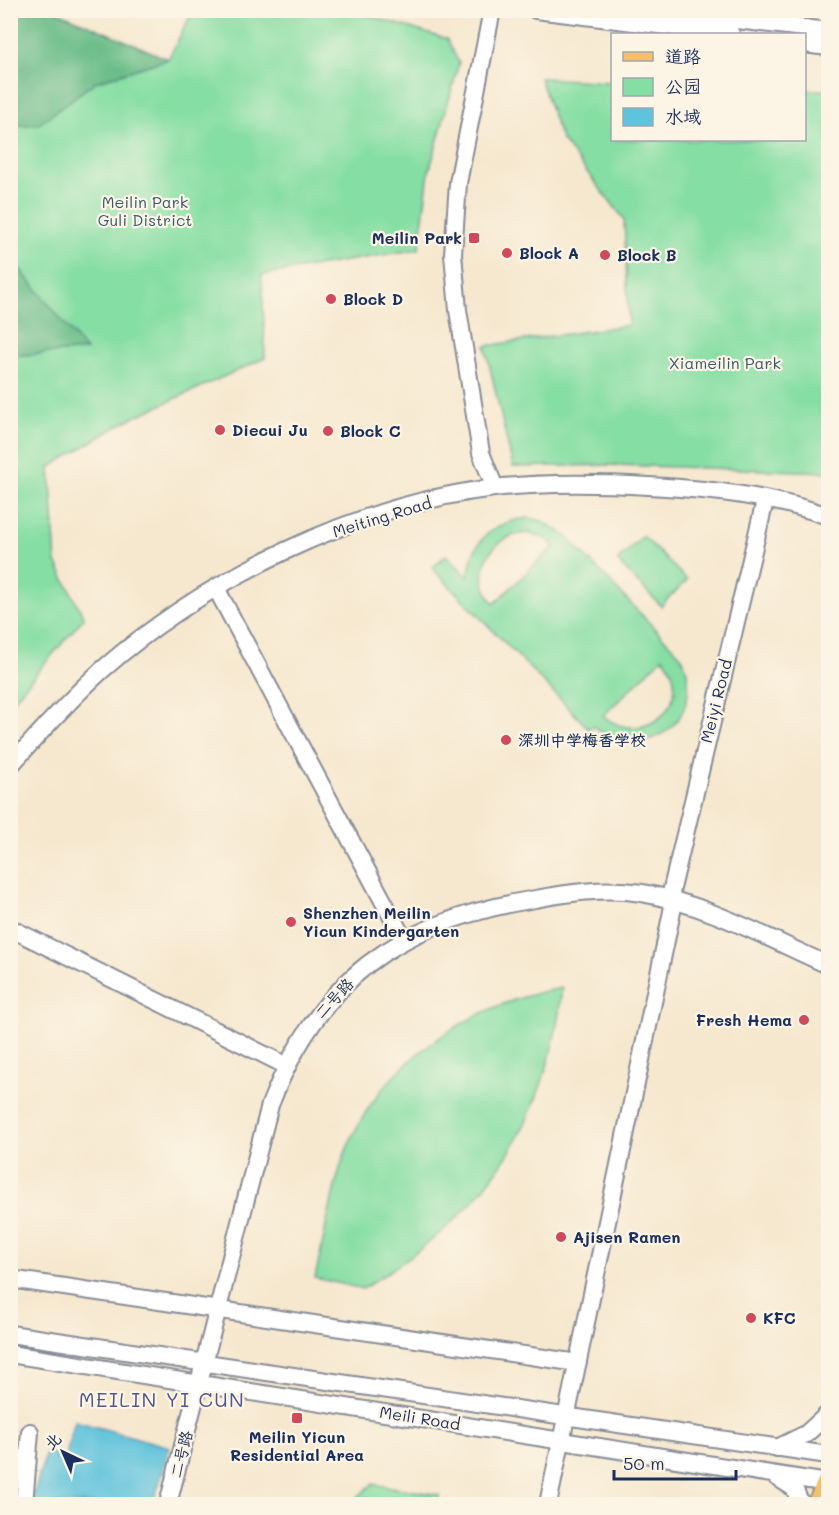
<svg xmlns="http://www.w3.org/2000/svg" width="839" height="1515" viewBox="0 0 839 1515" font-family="Mali,'LXGW WenKai TC',sans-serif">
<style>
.green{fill:#85dea3;stroke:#508680;stroke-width:1.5;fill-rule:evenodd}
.forest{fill:#6cbd89;stroke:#447674;stroke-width:1.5}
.water{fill:#5ec3dc;stroke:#3c799d;stroke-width:1.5}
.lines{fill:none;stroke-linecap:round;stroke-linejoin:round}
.minor-casing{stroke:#888c96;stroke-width:20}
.major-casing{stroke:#888c96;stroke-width:24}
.minor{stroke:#fff;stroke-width:16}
.major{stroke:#f4c16a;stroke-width:21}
.poi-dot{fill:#d1495b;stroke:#fcf5e5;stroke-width:2}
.labels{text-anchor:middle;stroke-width:4.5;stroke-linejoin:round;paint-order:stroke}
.park-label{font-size:16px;fill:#365b6f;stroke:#fcf5e5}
.poi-label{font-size:16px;font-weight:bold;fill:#1b2f5e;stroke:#fcf5e5;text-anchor:start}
.street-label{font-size:16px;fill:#1b2f5e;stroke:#fcf5e5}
.quarter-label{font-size:20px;letter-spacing:1.5px;fill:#4f568d;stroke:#fcf5e5}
</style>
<rect width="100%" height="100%" fill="#fcf5e5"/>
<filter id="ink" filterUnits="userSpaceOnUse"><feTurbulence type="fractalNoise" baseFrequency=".0167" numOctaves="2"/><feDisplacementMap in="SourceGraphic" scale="12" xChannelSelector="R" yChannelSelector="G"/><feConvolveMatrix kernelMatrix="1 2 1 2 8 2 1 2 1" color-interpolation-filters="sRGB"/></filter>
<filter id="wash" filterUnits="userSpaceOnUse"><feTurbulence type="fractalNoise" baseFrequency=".008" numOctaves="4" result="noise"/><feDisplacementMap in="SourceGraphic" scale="24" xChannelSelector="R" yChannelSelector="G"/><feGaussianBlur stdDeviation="1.35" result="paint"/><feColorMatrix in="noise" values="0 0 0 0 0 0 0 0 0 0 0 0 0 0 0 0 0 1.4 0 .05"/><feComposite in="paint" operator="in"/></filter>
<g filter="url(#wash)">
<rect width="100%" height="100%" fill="#f6e8cf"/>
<path class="green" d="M193 11H354L447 39 459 63 429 172 419 249 262 275 265 358 128 420 50 467 56 562 84 618 11 703 10 356 85 350 11 258V126L39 124 95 82 168 59Z
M540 78 612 82V140H804L805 90H828V472L615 465 513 467 485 346 629 325 624 219 561 139Z
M529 518 542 521 565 535 682 657C709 719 645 768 593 726L589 729 432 568 446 555 468 577C472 541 493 521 529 518ZM528 533 547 539 554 546 494 604C470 573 489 535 528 533ZM663 657C698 700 646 750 603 716Z
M643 536 687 580 661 606 617 561Z
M562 988C552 1087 512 1175 434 1238 412 1257 387 1272 363 1289L315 1278C324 1240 332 1188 345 1153 380 1063 470 1004 562 988Z
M372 1484 439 1495 440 1504H350Z"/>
<path class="forest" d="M11 10 56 11 168 59 95 82 39 124 11 126Z
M10 258H11L86 350 11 356Z"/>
<path class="water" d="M75 1421 170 1447 153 1504H31L46 1452 65 1458Z"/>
</g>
<g filter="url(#ink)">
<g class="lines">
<defs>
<path id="minor" d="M492 10 458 183 453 254 458 310 481 453 495 488
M536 10 731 34
M654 10 828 31
M804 44 828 47
M216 588 404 940
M10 766C40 732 69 700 102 670 207 578 355 505 494 488 545 482 599 483 649 486 710 489 771 496 828 516
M669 901 765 501
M10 928 285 1065
M10 1279 578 1363
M10 1334 828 1455
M10 1354 828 1483
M777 1448 806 1434 828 1414
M775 1476 794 1488 801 1504
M24 1504 30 1432
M168 1504 270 1105C319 979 398 922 530 900 567 893 604 887 642 893 707 904 769 939 828 965
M548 1504 674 902"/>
<path id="major" d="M818 1504 828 1483"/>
</defs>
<use href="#minor" class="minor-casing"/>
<use href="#major" class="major-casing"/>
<use href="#minor" class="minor"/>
<use href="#major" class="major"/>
</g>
</g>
<g class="poi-dot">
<rect x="468" y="232" width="12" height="12" rx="3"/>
<circle cx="507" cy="253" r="6"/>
<circle cx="605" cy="255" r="6"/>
<circle cx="331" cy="299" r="6"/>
<circle cx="220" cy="430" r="6"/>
<circle cx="328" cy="431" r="6"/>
<circle cx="506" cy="740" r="6"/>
<circle cx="291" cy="922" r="6"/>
<circle cx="804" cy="1020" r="6"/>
<circle cx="561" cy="1237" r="6"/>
<circle cx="751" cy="1318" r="6"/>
<rect x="291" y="1412" width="12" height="12" rx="3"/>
</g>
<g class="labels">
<g class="park-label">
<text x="145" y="208">Meilin Park<tspan x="145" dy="18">Guli District</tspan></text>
<text x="725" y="369">Xiameilin Park</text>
</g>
<g class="poi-label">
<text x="462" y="244" text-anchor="end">Meilin Park</text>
<text x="519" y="259">Block A</text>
<text x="617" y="261">Block B</text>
<text x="343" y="305">Block D</text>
<text x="232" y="436">Diecui Ju</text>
<text x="340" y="437">Block C</text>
<text x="518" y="746">深圳中学梅香学校</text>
<text x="303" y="919">Shenzhen Meilin<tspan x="303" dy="18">Yicun Kindergarten</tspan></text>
<text x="792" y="1026" text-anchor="end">Fresh Hema</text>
<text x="573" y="1243">Ajisen Ramen</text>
<text x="763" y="1324">KFC</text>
<text x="297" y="1443" text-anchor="middle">Meilin Yicun<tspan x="297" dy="18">Residential Area</tspan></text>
</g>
<g class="street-label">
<text transform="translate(382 517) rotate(-17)" y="6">Meiting Road</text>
<text transform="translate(716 701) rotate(-76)" y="6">Meiyi Road</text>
<text transform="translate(334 998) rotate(-47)" y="6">二号路</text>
<text transform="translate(420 1418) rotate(9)" y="6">Meili Road</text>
<text transform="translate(181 1454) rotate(-76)" y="6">二号路</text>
</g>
<g class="quarter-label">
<text x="162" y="1407">MEILIN YI CUN</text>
</g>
</g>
<rect width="839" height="1515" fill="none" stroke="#fcf5e5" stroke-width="36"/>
<rect x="611" y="33" width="195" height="108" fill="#fcf5e5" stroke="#a2a6af" stroke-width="1.5"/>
<rect x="623" y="52" width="30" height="9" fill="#f4c16a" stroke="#a2a6af" stroke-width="1.5"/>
<text x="665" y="63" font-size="18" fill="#1b2f5e">道路</text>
<rect x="623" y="78" width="30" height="18" fill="#85dea3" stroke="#a2a6af" stroke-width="1.5"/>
<text x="665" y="93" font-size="18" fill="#1b2f5e">公园</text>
<rect x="623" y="108" width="30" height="18" fill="#5ec3dc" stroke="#a2a6af" stroke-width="1.5"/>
<text x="665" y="123" font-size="18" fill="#1b2f5e">水域</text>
<g transform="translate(63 1452) rotate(316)" stroke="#fcf5e5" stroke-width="4.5" paint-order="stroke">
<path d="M0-4.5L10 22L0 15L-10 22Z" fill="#1b2f5e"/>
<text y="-9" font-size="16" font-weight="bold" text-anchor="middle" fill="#1b2f5e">北</text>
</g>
<path d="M614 1470v9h122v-9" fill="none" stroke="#1b2f5e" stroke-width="3"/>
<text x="623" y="1470" font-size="18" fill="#1b2f5e" stroke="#fcf5e5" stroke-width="4.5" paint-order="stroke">50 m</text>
</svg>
